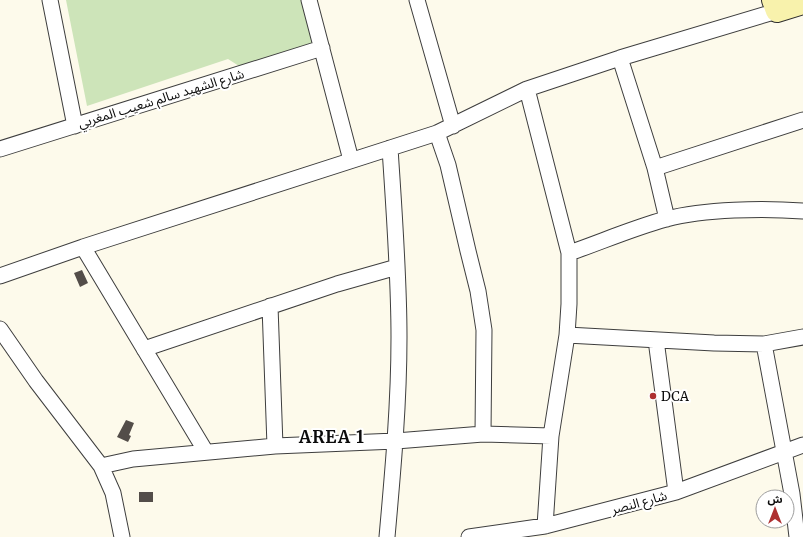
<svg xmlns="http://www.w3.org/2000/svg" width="803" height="537" viewBox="0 0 803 537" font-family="Merriweather,'Noto Sans Arabic',serif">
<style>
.green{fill:#cde4b9}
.building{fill:#534d49}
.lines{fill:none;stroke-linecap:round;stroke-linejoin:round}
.street-casing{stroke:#3e3e3e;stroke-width:17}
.secondary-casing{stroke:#2d2d2d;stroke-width:24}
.street{stroke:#fff;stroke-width:15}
.secondary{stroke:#f8f2ac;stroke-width:22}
.poi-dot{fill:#ae3031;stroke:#fff;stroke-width:1.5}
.labels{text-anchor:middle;stroke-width:4;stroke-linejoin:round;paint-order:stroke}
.street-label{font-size:13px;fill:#0b0b0b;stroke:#fff}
.poi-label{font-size:13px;fill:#0b0b0b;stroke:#fff;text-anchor:start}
.district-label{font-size:17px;font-weight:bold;letter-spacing:1px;fill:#0b0b0b;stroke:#fff}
</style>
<rect width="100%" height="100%" fill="#fdfaeb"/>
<path class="green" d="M66 0H305L316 43 239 66 228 59 87 106Z"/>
<path class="building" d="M82 270 88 283 80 287 74 273Z
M126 420 134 423 129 435 131 436 128 442 117 437Z
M139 492H153V502H139Z"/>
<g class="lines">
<defs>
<path id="street" d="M50 0 75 126
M309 0 351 160
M417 0 453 126
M620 58 655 168 667 219
M527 89 569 253V304L567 335 551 436 545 526
M437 133 448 165 468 251 478 291 484 330 483 434
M0 149 322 48
M655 168 803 120
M83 247 206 452
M569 253C601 242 633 228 666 219 705 209 763 208 803 211
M0 276 83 247 437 133 527 89 620 58 777 11
M270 306 275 446
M0 329 36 381 101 466 113 493 122 537
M567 335 714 343 764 344 803 337
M656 340 676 492
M764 344 792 494 797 537
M144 349 337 284 397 267
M101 466 133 459 275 446 396 441 483 434 551 436
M387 537C393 470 399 404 399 337 399 274 394 211 390 148
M469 537 545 526 676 492 803 445"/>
<path id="secondary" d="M773 0 777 11 803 3"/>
</defs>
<use href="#street" class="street-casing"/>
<use href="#secondary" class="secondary-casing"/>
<use href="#street" class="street"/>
<use href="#secondary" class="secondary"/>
</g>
<circle class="poi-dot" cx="653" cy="396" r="4"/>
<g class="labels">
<g class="street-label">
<text transform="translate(161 98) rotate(-17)" y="5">شارع الشهيد سالم شعيب المغربي</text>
<text transform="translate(639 502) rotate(-15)" y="5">شارع النصر</text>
</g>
<g class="poi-label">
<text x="661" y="401">DCA</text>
</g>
<g class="district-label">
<text x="332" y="443">AREA 1</text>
</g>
</g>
<g transform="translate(775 509)"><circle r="19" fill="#ffffff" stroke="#9d9d9d"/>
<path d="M0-3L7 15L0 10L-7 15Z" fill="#ae3031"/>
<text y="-6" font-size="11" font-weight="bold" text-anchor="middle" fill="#0b0b0b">ش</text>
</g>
</svg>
